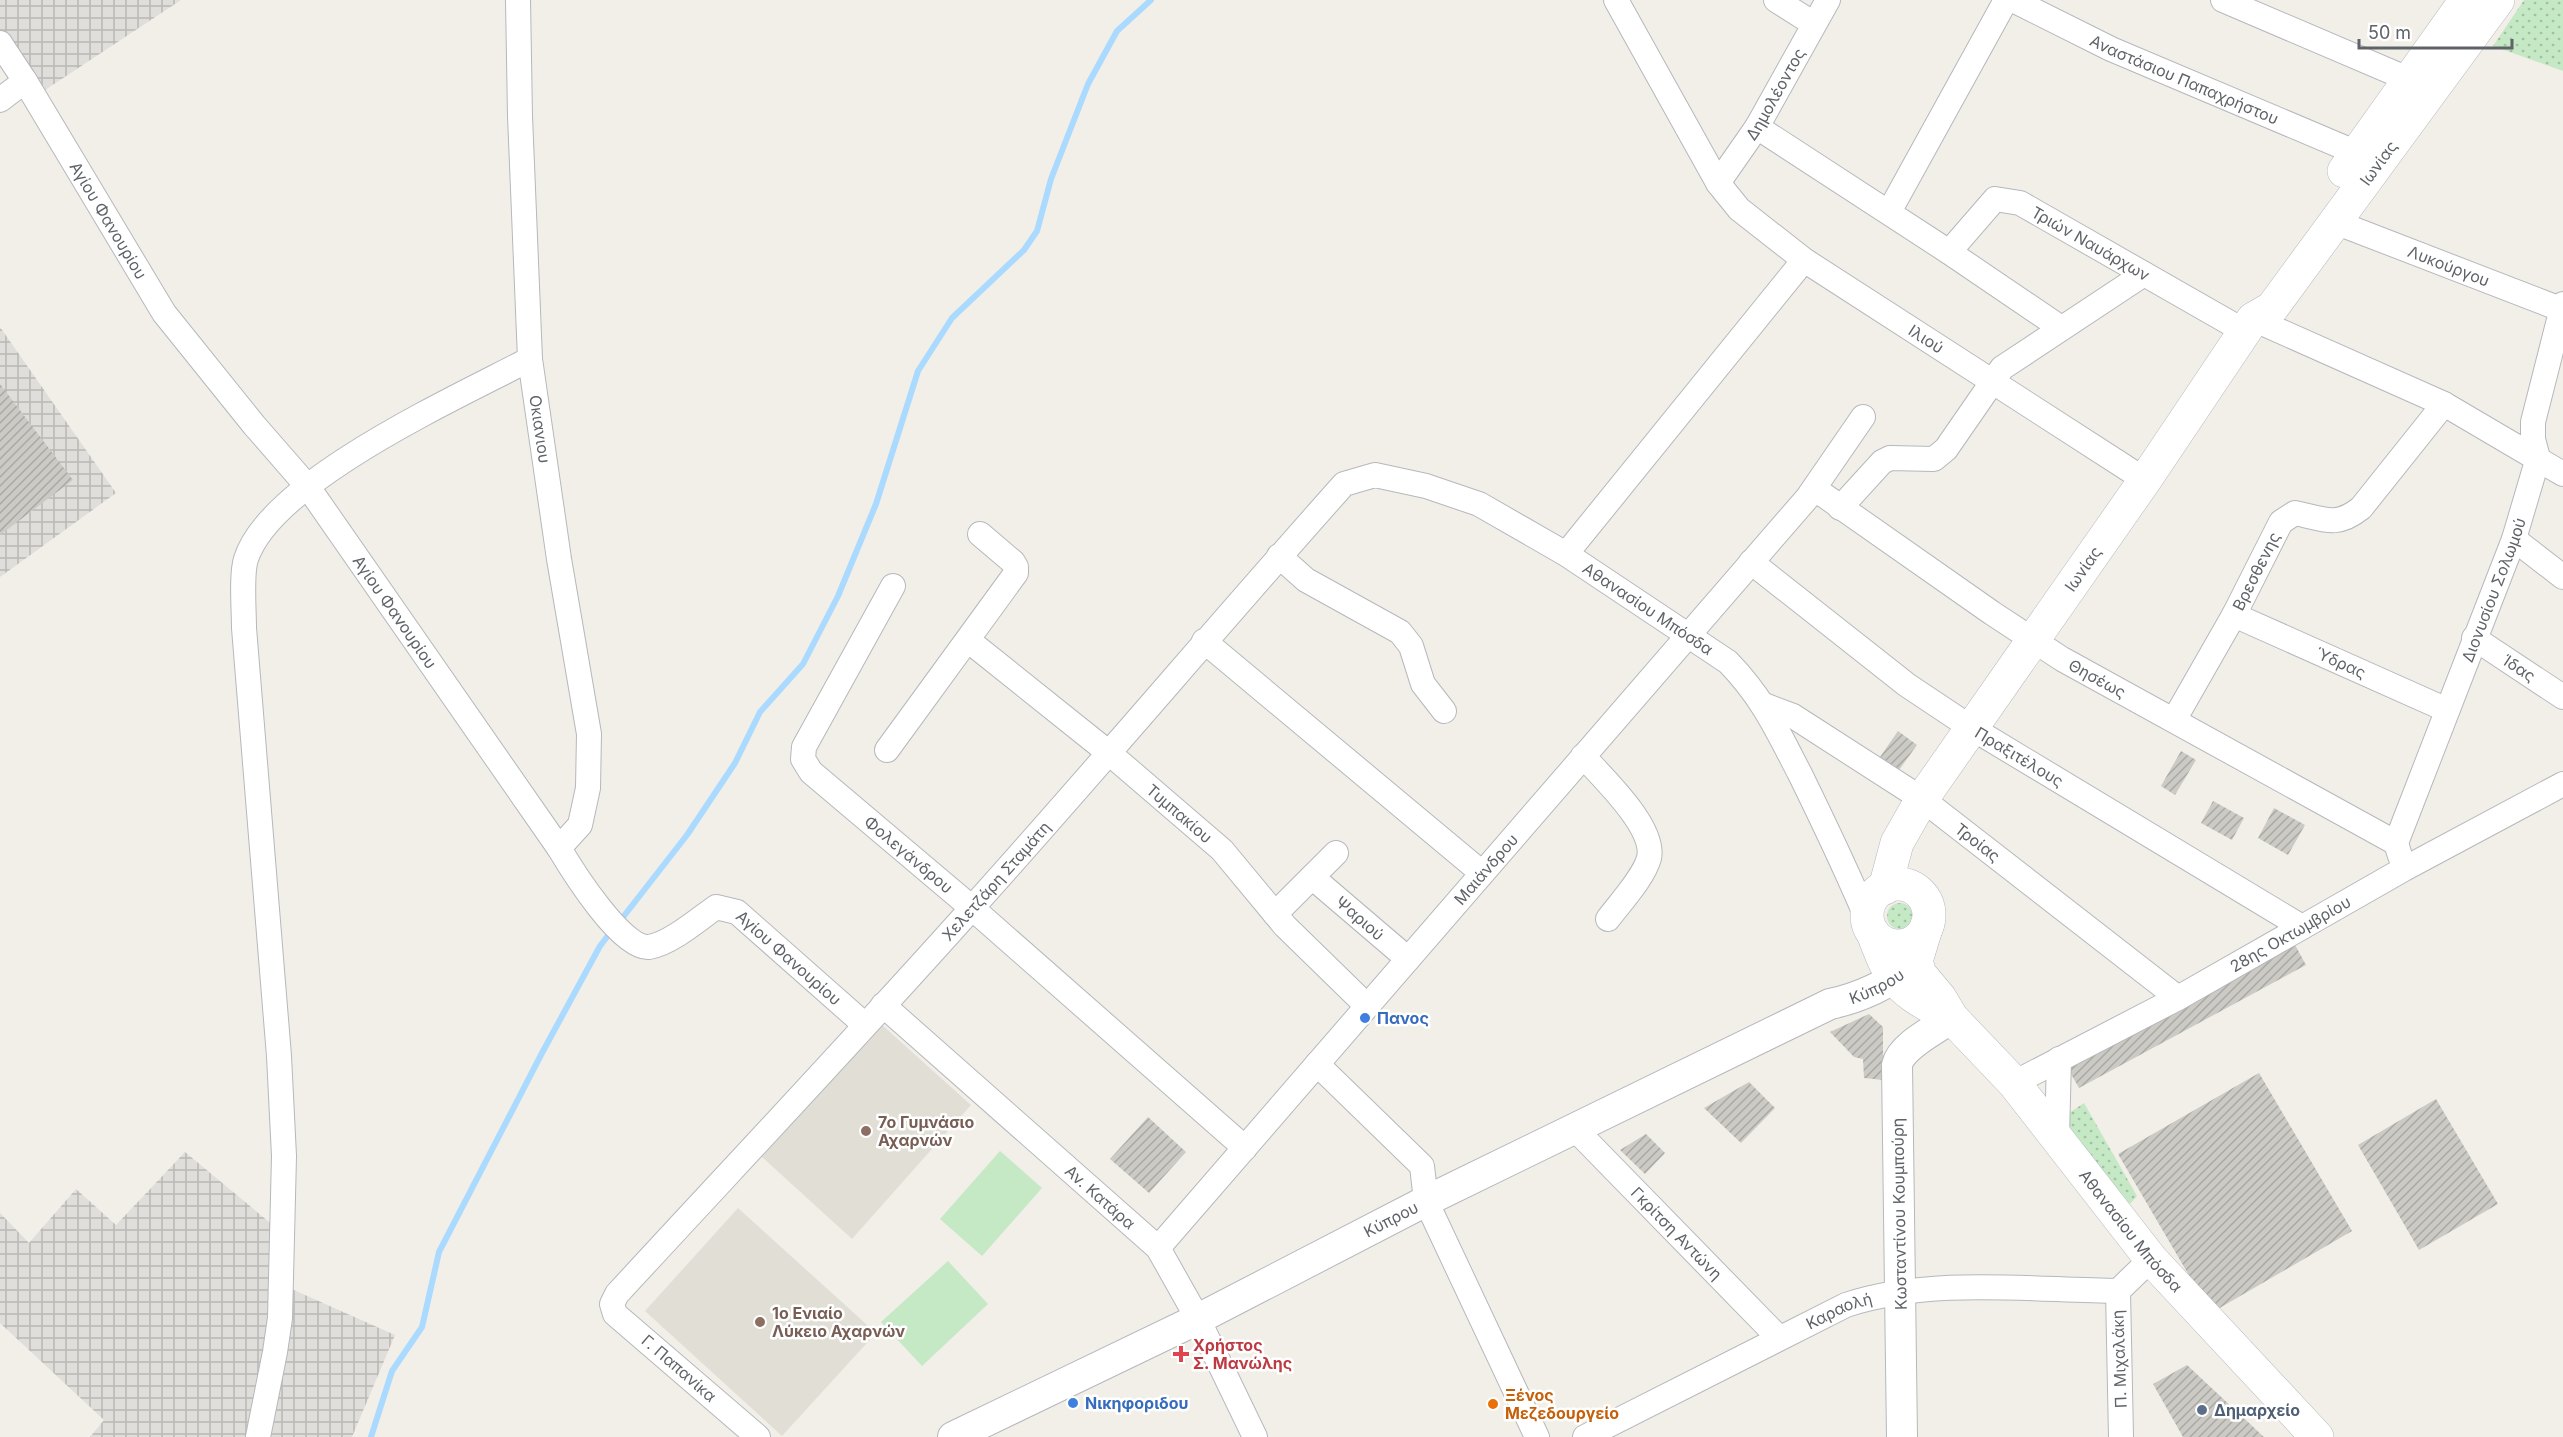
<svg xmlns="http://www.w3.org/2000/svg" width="2563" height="1437" viewBox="0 0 2563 1437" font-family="Inter,sans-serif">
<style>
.industrial{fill:url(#industrial-grid)}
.education{fill:#e1ded6}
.grass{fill:url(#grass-dots)}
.pitch{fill:#c5e8c5}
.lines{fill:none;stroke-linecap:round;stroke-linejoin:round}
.stream{stroke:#aadaff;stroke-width:6}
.building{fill:url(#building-hatch)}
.minor-casing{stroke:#b5b8bc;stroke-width:26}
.tertiary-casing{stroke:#b5b8bc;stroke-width:32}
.secondary-casing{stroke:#b6babf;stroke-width:34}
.minor{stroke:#fff;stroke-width:24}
.tertiary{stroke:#fff;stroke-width:30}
.secondary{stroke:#fff;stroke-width:33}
.shop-dot{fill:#3f7fe0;stroke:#fff;stroke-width:2}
.education-dot{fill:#8d6e63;stroke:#fff;stroke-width:2}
.health-dot{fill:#e0444e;stroke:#fff;stroke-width:2}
.food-dot{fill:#e8710a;stroke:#fff;stroke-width:2}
.service-dot{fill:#5c6f8a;stroke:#fff;stroke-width:2}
.labels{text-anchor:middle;stroke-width:5;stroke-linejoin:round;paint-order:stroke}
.street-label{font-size:16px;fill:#5f6368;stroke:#fff}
.shop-label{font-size:16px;font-weight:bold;fill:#366cbe;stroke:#fff;text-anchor:start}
.education-label{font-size:16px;font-weight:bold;fill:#785e54;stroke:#fff;text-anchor:start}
.health-label{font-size:16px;font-weight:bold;fill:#be3a42;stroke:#fff;text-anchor:start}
.food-label{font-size:16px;font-weight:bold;fill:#c56008;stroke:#fff;text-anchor:start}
.service-label{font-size:16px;font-weight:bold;fill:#4e5e75;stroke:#fff;text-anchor:start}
</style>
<defs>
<pattern id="industrial-grid" width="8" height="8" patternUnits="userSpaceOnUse" patternTransform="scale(1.5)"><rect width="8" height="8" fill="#e0deda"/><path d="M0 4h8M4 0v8" fill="none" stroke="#b9b8b5"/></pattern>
<pattern id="grass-dots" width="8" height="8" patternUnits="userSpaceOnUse" patternTransform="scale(1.5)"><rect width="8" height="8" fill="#c5e8c5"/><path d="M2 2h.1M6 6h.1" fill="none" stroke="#a3c0a4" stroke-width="1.8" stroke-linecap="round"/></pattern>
<pattern id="building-hatch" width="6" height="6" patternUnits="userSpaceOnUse" patternTransform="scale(1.5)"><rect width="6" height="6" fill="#cccac5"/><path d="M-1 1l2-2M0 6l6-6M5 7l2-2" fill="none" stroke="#a9a8a4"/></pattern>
</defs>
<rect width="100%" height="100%" fill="#f1efe8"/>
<path class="industrial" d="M0 0H181L27 102 0 55Z
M0 327 116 493 0 577Z
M185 1152 286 1236 278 1283 395 1335 352 1437H90L104 1420 0 1323V1213L29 1243 76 1189 116 1225Z"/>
<path class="education" d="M881 1024 971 1105 852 1239 762 1157Z
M738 1208 876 1333 782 1436 645 1311Z"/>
<path class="grass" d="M2524 0H2563V71L2493 46Z
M1887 916a13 13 0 1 1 26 0a13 13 0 1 1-26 0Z
M2084 1103 2137 1196 2130 1204 2069 1130 2066 1115Z"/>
<path class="pitch" d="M1000 1151 1042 1188 982 1256 940 1219Z
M948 1261 988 1304 922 1366 881 1322Z"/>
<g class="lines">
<path class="stream" d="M620 921 687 835 735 763 760 712 803 664 838 596 876 504 918 371 952 318 1024 250 1037 231 1051 179 1088 84 1117 31 1151 0
M371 1437 392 1371 422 1327 439 1252 542 1053 600 946 613 929"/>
</g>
<path class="building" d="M0 384 73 480 0 535Z
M1898 731 1917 745 1899 770 1880 757Z
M2181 751 2196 760 2175 795 2161 786Z
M2213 801 2244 818 2232 840 2201 823Z
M2274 808 2305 825 2288 855 2258 838Z
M2294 943 2306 965 2079 1088 2067 1067Z
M1869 1014 1883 1027V1080L1864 1078 1863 1059 1854 1057 1830 1032Z
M2259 1073 2352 1231 2211 1313 2118 1154Z
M1749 1082 1775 1108 1741 1143 1704 1108Z
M2436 1099 2498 1204 2419 1250 2358 1145Z
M1148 1117 1186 1152 1149 1193 1110 1159Z
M1646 1134 1665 1153 1645 1174 1620 1150Z
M2187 1365 2264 1437H2183L2153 1384Z"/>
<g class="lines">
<defs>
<g id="minor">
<path id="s1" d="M518 0 520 116 530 359 559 559 589 734 588 788 580 825 559 848"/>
<path id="s2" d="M1616 0 1718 183 1739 209 1804 260 2145 480"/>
<path d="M1776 0 1814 24"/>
<path id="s3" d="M2013 0 2111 49 2357 153"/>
<path d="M2223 0 2422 85"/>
<path id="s4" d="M0 43 25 81 164 313 254 425 308 487 559 848C572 870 622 950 649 947 670 944 699 919 716 907L737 912 865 1025"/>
<path d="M0 100 25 81"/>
<path d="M1757 127 1949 252 2061 328"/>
<path id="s5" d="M1718 183 1757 127 1828 0"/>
<path d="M1889 212 2006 0"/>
<path id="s6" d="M2335 222 2563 310"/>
<path id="s7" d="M1949 252 1995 199 2020 203 2244 331"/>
<path d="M2253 319 2444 404 2563 474"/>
<path d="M1810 494 1863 417"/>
<path d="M1840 508 1882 462 1890 458 1934 459 1946 449 2002 368 2144 274"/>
<path d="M2514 539 2563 577"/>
<path d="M1566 554 1804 260"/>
<path d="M1279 556 1306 580 1400 632 1411 646 1423 684 1444 711"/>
<path id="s8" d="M1751 562 1907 685 1970 727 2302 927"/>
<path id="s9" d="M893 586 804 747 803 759 811 772 972 908 1245 1148"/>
<path id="s10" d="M2234 615 2447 710"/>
<path id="s11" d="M2474 638 2563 697"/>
<path id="s12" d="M969 641 1109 753 1222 850 1285 926 1367 1006"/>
<path d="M1204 641 1482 873"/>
<path id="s13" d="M1764 705 1793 716 1922 799 2178 998"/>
<path id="s14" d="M2174 720 2234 615 2281 522 2295 513C2324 519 2336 528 2361 508L2444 404"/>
<path d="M887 750 1016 573V567L1013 562 980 534"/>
<path d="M1583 756C1603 778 1656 828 1649 858 1644 877 1620 903 1608 919"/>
<path id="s15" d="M2400 856 2396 843 2514 539 2538 458 2533 439V422L2563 304"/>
<path id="s16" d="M1312 877 1408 959"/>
<path d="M1275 914 1336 853"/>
<path id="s17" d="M883 1005 1158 1248 1198 1319 1255 1437"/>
<path d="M1317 1064 1422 1166 1426 1201 1537 1437"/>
<path id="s18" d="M2014 1083 2178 998 2404 869 2563 784"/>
<path id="s19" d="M1574 1128 1779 1338"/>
<path d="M2057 1136 2059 1059"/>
<path id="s20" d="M1158 1248 1815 489 1992 613 2062 659 2396 843"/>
<path d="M258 1437 275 1352 280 1318 284 1156 279 1056 244 628C244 611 241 574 246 559 271 481 458 397 530 359"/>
<path id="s21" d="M758 1437 615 1314 612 1304 617 1294C736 1165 856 1038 972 908 1098 768 1219 624 1344 484L1375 475 1426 486 1479 504 1566 554 1728 662C1763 698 1777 730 1800 774 1824 823 1847 871 1868 921"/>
<path id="s22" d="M1585 1437 1846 1305C1932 1277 2028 1290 2118 1291"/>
<path d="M2121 1437 2118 1291 2151 1259"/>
</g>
<g id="tertiary">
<path id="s23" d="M953 1437 1198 1319 1426 1201 1830 1004C1859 998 1890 984 1913 964"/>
<path d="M1902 1437 1897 1065C1901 1046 1936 1029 1952 1018"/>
</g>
<g id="secondary">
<path d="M2344 171 2466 0"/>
<circle cx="1898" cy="915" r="31"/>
<path id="s24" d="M1885 888 1897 843 1922 799 2145 480 2253 319 2272 308 2498 0"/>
<path id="s25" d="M1927 925 1916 961 1920 974 1940 998 1952 1018 2014 1083 2151 1259 2317 1437"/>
<path d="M1873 933C1890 979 1896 988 1940 1012"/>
</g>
</defs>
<use href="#minor" class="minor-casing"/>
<use href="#tertiary" class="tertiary-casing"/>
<use href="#secondary" class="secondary-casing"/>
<use href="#minor" class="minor"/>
<use href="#tertiary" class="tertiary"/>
<use href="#secondary" class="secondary"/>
</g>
<g class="shop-dot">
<circle cx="1365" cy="1018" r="6"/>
<circle cx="1073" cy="1403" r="6"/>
</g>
<g class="education-dot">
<circle cx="866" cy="1131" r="6"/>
<circle cx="760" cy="1322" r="6"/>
</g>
<path class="health-dot" d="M1178 1345h6v6h6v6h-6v6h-6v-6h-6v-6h6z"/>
<circle class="food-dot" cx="1493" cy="1404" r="6"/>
<circle class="service-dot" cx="2202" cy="1410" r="6"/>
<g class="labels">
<g class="street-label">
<text dy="6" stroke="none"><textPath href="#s3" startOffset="189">Αναστάσιου Παπαχρήστου</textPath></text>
<text dy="6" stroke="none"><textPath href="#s5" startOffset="106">Δημολέοντος</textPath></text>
<text dy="6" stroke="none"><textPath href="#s24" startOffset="882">Ιωνίας</textPath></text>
<text dy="6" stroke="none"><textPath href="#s4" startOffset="208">Αγίου Φανουρίου</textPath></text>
<text dy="6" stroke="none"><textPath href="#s7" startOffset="177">Τριών Ναυάρχων</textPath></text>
<text dy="6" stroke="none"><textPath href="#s6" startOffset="122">Λυκούργου</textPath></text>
<text dy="6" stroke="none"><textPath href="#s2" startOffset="471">Ιλιού</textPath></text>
<text dy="6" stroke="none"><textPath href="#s1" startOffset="430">Οκιανιου</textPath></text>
<text dy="6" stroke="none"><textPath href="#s24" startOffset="378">Ιωνίας</textPath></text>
<text dy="6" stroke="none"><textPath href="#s14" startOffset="170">Βρεσθενης</textPath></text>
<text dy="6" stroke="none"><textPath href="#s15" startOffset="285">Διονυσίου Σολωμού</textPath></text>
<text dy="6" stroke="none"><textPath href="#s21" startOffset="1638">Αθανασίου Μπόσδα</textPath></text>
<text dy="6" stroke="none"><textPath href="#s4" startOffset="694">Αγίου Φανουρίου</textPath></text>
<text dy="6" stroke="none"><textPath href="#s10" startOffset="117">Ύδρας</textPath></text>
<text dy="6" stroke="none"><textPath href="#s11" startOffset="54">Ίδας</textPath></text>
<text dy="6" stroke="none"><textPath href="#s20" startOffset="1344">Θησέως</textPath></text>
<text dy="6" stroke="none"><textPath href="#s8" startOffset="332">Πραξιτέλους</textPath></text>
<text dy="6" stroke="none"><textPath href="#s12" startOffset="272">Τυμπακίου</textPath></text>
<text dy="6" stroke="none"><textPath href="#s13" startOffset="255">Τροίας</textPath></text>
<text dy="6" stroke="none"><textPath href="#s9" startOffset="339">Φολεγάνδρου</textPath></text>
<text dy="6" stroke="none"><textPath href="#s20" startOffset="501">Μαιάνδρου</textPath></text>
<text dy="6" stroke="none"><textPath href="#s21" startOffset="771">Χελετζάρη Σταμάτη</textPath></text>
<text dy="6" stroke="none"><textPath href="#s16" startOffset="63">Ψαριού</textPath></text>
<text dy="6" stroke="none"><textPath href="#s18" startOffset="314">28ης Οκτωμβρίου</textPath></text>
<text dy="6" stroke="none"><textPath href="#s4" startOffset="1288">Αγίου Φανουρίου</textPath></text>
<text dy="6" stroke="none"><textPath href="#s23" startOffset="1028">Κύπρου</textPath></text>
<text dy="6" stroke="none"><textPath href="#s17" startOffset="290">Αν. Κατάρα</textPath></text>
<text transform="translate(1899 1214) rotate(-91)" y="6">Κωσταντίνου Κουμπούρη</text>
<text dy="6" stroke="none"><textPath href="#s23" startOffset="489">Κύπρου</textPath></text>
<text dy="6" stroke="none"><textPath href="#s25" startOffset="384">Αθανασίου Μπόσδα</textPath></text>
<text dy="6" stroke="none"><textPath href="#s19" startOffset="147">Γκρίτση Αντώνη</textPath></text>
<text dy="6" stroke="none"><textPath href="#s22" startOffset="284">Καραολή</textPath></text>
<text transform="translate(2119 1359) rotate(-92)" y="6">Π. Μιχαλάκη</text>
<text transform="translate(679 1368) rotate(41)" y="6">Γ. Παπανίκα</text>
</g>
<g class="shop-label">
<text x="1377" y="1024">Πανος</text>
<text x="1085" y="1409">Νικηφοριδου</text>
</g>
<g class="education-label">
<text x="878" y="1128">7ο Γυμνάσιο<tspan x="878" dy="18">Αχαρνών</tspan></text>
<text x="772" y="1319">1ο Ενιαίο<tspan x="772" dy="18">Λύκειο Αχαρνών</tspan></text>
</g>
<g class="health-label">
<text x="1193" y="1351">Χρήστος<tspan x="1193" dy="18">Σ. Μανώλης</tspan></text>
</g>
<g class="food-label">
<text x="1505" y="1401">Ξένος<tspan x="1505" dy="18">Μεζεδουργείο</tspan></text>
</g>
<g class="service-label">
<text x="2214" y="1416">Δημαρχείο</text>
</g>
</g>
<path d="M2359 39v9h153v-9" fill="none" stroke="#5f6368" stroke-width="3"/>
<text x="2368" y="39" font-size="18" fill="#5f6368" stroke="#ffffff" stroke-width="4.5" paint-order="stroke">50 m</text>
</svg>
